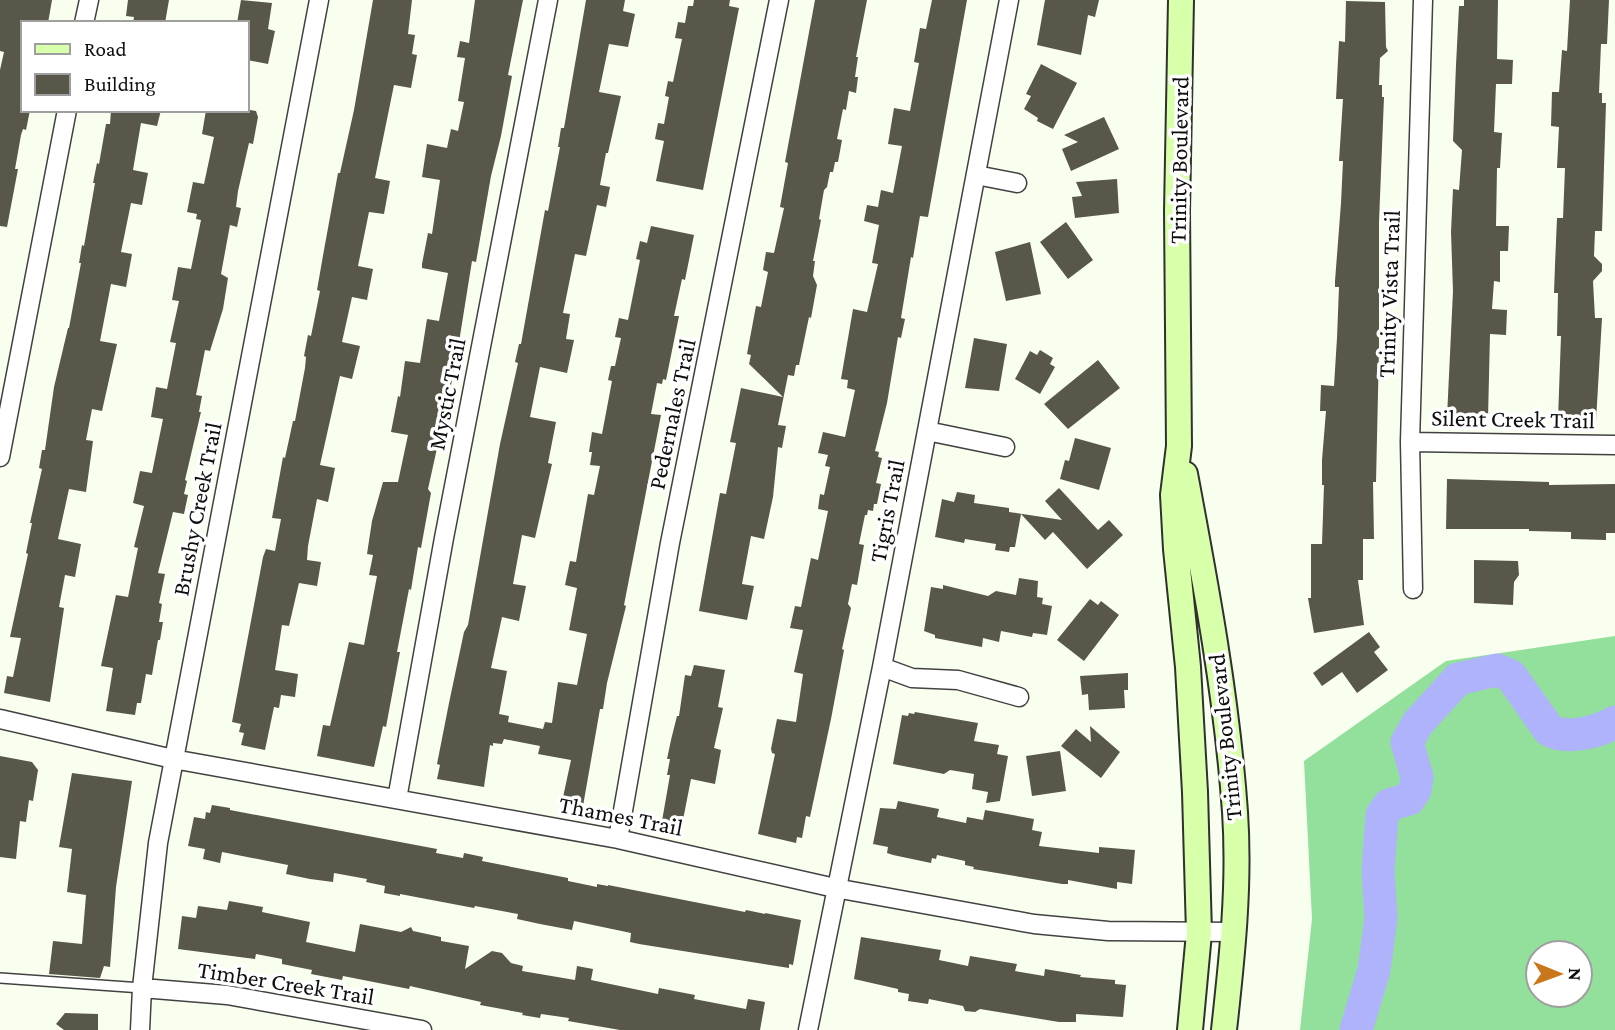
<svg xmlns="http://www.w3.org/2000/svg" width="1615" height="1030" viewBox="0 0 1615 1030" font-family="'Crimson Pro',serif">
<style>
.forest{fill:#93df9c;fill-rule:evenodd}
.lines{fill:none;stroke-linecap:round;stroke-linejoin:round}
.river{stroke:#afb3fb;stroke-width:33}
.building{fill:#585749}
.lane-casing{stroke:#414141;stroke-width:12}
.street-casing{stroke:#414141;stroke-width:21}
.secondary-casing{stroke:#303030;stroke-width:28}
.lane{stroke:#fff;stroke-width:9}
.street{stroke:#fff;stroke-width:18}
.secondary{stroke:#d8ffaa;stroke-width:24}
.labels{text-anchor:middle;stroke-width:7;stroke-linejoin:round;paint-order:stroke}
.street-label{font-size:24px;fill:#0e0e0e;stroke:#fff}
</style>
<rect width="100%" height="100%" fill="#f9ffef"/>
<path class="forest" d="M1615 636V1030H1300L1312 919 1304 761 1446 661ZM1538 953H1580V995H1538Z"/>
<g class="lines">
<path class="river" d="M1356 1030 1374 970 1381 918 1378 871 1382 815 1389 805 1409 799 1415 790 1417 777 1407 742 1418 723 1458 679 1497 670 1511 676 1549 730C1567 740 1598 732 1615 722"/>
</g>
<path class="building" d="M0 0H52L48 23H23V110H30L26 130 23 129 21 135 15 169H18L7 227 0 226V70L4 52 0 51Z
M128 0H169L165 23H133L134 17 126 16Z
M241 0 272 3 268 29 275 31 268 64 247 60V23H237Z
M373 0H412L408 34 415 35 412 54 417 55 411 88 394 85 375 178 390 181 384 214 369 212 358 266 373 269 367 300 352 297 342 342 360 346 352 379 340 376 320 465 335 468 328 502 317 499 308 546 307 560 321 562 317 586 299 583 289 626 282 625 275 670 298 674 295 697 281 695 279 708 274 707 265 750 241 745 244 733 239 732 241 724 232 722 263 557 266 549 275 551 281 519 272 518 281 468 283 457 285 458 293 421H295L305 368 306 357 304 356 308 335 311 336 320 291 317 290 324 250 338 173H340L354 110Z
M475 0H523L508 75 512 76 501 136 491 176 476 262 472 261 455 367 428 489 431 493 421 548 418 547 411 590 409 589 397 652H400L386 727 383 726 374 767 317 756 323 725 330 726 349 642 364 645 377 576 369 575 373 555 367 554 372 521 383 482H398L408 435 391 432 398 396 400 397 405 361 420 363 427 319 439 321 448 273 422 268V264L428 233 432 234 440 180 422 177 427 144 447 148 451 129 458 131 464 102 458 101 465 58 457 57 460 41 469 43Z
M586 0H625L623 11 635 14 628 47 609 44 599 92 621 96 608 153H606L600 185 610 187 606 207 597 205 586 256 575 254 563 313 570 314 566 339 574 340 567 373 540 367 530 417 556 422 548 463 552 464 535 538 522 535 513 584 526 586 519 621 502 617 491 668 507 671 499 714 509 716 508 722 543 729 545 722 552 723 558 682 577 685 587 634 569 630 577 588 565 585 570 561 576 562 588 494 594 495 600 466 590 465 592 452H589L592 432 602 434 612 381 608 380 611 366H615L621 338 615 337 619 318 628 320 640 260 636 259 640 241 647 243 651 226 694 235 685 280 682 279 674 316H679L666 380 663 379 662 384 657 383 651 414 661 415 624 605 626 606 607 683 603 709H600L583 806 562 802 571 760 538 754 540 746 504 739 502 744 493 743V746L490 745 484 787 437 779 440 765 437 764 449 703 464 632 468 625 500 444 518 363 515 362 519 344H521L545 210 548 211 560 147H558L561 128H564Z
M694 0H730L729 6 739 8 703 190 656 181 664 141 655 139 658 123 664 124 669 97 665 96 668 81 673 82 682 39 675 38 678 22 685 23 688 6H693Z
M815 0H867L856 57H858L855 77H858L856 93 849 91 846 110 843 109 837 139 842 140 838 162H835L833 172H830L827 187 824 190 819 219 821 220 813 261H815L813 276 817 285 811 318 809 317 799 365H796L794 376 788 375 778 425 786 426 782 448 778 447 773 497 764 539 751 536 742 584 754 586 747 620 699 611 720 493 726 494 736 443 730 442 741 388 783 397 749 364 751 355 747 354 756 306 761 307 768 272 763 270 766 252 774 253 784 208 780 207 788 163 785 162Z
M932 0H967L928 217 920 216 913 258 911 257 901 318 905 319 901 338 898 337 887 403 875 451 879 452 878 457 882 458 876 483 881 484 877 504H874L873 511 868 510 867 515H865L859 544 864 545 860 568 857 585 852 584 848 604 851 608 842 649 844 650 831 719 810 817 806 816 802 838 797 837 796 843 758 834 775 754 772 753 771 749 777 719 796 722 803 674 794 672 803 630 790 628 795 606 801 607 811 558 818 560 828 511 818 509 820 494 824 495 830 467 825 466 828 455 818 453 823 432 845 437 855 390 847 388 848 380 841 379 853 309 867 312 878 264 872 263 879 225 864 221 867 205 878 207 881 190 893 193 902 146 888 144 894 108 910 111 919 63 914 62 920 28 926 29Z
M1045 0H1099L1095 17 1088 15 1081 55 1037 45Z
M1464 0H1498L1497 59 1513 60 1512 84H1496L1494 132 1502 133 1500 168H1497L1496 226H1509L1508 251H1500V282L1494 281 1492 309 1507 310 1506 335 1490 334 1488 418 1447 417 1453 291 1451 232 1453 189 1459 190 1462 150 1453 141 1456 65 1459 6H1464Z
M1570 0H1609L1607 44H1601L1599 93H1602V103H1606L1602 231H1595L1594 256 1602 264V271L1593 281 1595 318H1602L1596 421 1558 419 1561 336H1557L1558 293H1554L1555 265 1557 218H1563L1565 168H1557L1559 127 1551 126 1552 92H1559L1562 50 1567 51Z
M1346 1 1385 2 1386 47 1388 51 1380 58 1379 85H1382V97H1384L1379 222V349L1376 482H1373L1374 539H1363V580H1358L1364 625 1314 633 1308 598H1311V544H1322L1324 485H1322V460L1326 411H1320L1321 385 1334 386 1337 338 1339 287H1335V281L1341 203 1343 161H1339L1343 99H1336L1339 41 1345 42Z
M1041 64 1077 83 1053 129 1037 121 1038 118 1024 109 1031 96 1026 94Z
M111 110H161L157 126 141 123 133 170 148 173 142 205 131 203 121 252 132 254 126 287 111 284 100 341 117 344 102 411 92 409 86 440 93 441 86 492 69 489 58 539 81 544 75 577 65 575 59 607 64 608 50 702 4 693 7 676 13 677 21 638 10 637 28 554 26 553 32 523H30L42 469 39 468 42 450H45L54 387 68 328H69L81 263H79L82 245 84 246 95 183H93L97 163 99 164 106 124H110Z
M206 110H250L256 111 258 117 253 144 249 143 238 191 236 207 241 208 237 227 230 225 221 274 228 278 223 309 210 351 205 350 196 395 202 396 199 412H201L185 480 187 481 184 494 188 495 184 514 173 512 158 573 165 574 159 603 162 604 159 622H163L160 640H158L152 675 146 674 141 703H137L135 715 106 711 113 668 101 666 116 595 128 597 138 548 134 547 144 506 133 503 140 471 152 473 163 419 151 417 156 387 167 389 176 343 170 342 179 301 172 300 178 267 191 269 201 220 196 219 197 214 187 212 193 182 204 184 214 137 202 134Z
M1104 117 1119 149 1071 171 1062 149 1078 142 1064 135Z
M1117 179 1119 213 1075 218 1072 197 1082 196 1076 182Z
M1066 222 1093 260 1068 279 1040 242Z
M1030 242 1041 294 1006 301 995 252Z
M974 338 1007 344 999 391 965 388Z
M1040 350 1053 358 1050 364 1055 367 1040 394 1015 379 1030 351 1037 355Z
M1098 360 1120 388 1068 429 1044 404Z
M1075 438 1111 448 1099 490 1060 479 1065 460 1069 461Z
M1447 479 1549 482V485L1615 484V533H1606V540L1571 539V532L1529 531V529H1446Z
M1059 488 1098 530 1109 520 1123 535 1087 569 1053 532 1045 540 1021 514 1015 547H1010L1009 552 995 550 996 544 965 539 964 543 935 537 942 499 954 502 957 492 975 495 974 503 1009 508V512L1062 520 1045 501Z
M1474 560 1518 561 1519 575 1514 582 1513 605 1474 603Z
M1019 578 1038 581 1037 597 1043 598 1042 604 1052 606 1047 635 1033 633 1032 637 1001 631 999 642 983 638 982 647 935 638V635L924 631 931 587 943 589V585L988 596 996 591 1016 595Z
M1090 599 1098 605 1101 601 1119 615 1084 661 1057 640Z
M1369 632 1380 647 1374 652 1388 670 1357 693 1342 672 1322 686 1313 673Z
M694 665 725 670 718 707 723 708 714 748 721 750 715 784 691 779 682 825 662 821 670 775H667L670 759H667L671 740 677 716H679L685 675 691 676Z
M1128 673V690H1124L1125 708 1089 710 1088 694 1082 695 1080 676Z
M915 712 978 723 974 741 999 745 997 754 1008 756 1000 801 986 803 988 792 972 789 974 774 950 770 944 774 893 764 902 715 908 716 909 713 914 714Z
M1090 726 1120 752 1101 778 1061 746 1076 729 1091 742Z
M1060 751 1066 791 1032 796 1026 756Z
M0 756 32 762 38 770 33 801 29 800 26 822 20 821 16 859 0 857Z
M72 773 132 781 116 887 110 967 104 966 100 978 49 974 53 941 82 944 86 895 67 892 72 849 59 847Z
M898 801 939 809 937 817 966 823 967 817 983 820 985 810 1034 819 1032 830 1042 832 1039 846 1099 853V847L1135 850 1132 884 1117 882V889L1068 880V884H1062L973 869 974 867 965 865V861L937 855 936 859 932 858 931 863 893 855 887 853 888 847 873 844 880 808 896 809Z
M212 805 230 808V810L437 849 436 853 463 858 464 853 483 857 482 861 568 878V881L597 887V884L608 886V885L745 912 746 910 765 914V913L801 920 793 965 789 964V968L639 944 630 942 631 933 574 921 572 930 540 924 517 919 518 914 475 906 474 908 400 894V896L384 893 385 886 366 882 367 879 334 873 333 882 310 879 286 874 288 865 222 852 220 863 203 859 205 849 188 846 194 817 205 819 206 812 210 813Z
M229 901 263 907 262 912 310 922 306 942 355 952 360 924 401 932 411 927 413 931 441 937V941L469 946 465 969 492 951 502 953 511 963 523 966 522 971 575 980 577 966 593 969 591 980 658 994 659 988 695 995 694 999 746 1009 748 999 765 1002 760 1030H620L568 1021 569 1018 541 1014 540 1018 522 1015 523 1013 480 1005 481 1002 410 986 409 989 343 976 342 980 311 974 312 970 282 964V959L256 954 255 959 178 949 182 916 196 918 198 906 227 910Z
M861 937 941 950 939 960 968 966 970 956 1017 964 1015 971 1044 976 1045 969 1081 975 1080 977 1115 980V984L1126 985 1123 1017 1076 1014V1022H1059L980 1009 975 1012 965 1011 963 1006 929 999 928 1004 908 1001 909 994 898 992V989L854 979Z
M65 1013 98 1014V1030H64L56 1024Z"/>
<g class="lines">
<defs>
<path id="lane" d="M0 978 142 988"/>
<path id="street" d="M84 23 89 0
M976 175 1017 183
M927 431 1005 447
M1410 442 1615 445
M0 457 67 110
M1413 589 1410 442 1423 0
M882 667 912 678 958 680 1019 697
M0 719 173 759 618 839 835 888 1034 924 1108 931 1235 932
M397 799 444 538 548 0
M618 839 670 543 779 0
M142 988 227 995 422 1030
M140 1030 142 988 158 843 319 0
M808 1030 882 667 1009 0"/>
<path id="secondary" d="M1181 0 1177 211 1179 446 1173 495 1176 549 1188 667 1195 792 1199 933 1190 1030
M1185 474C1206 586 1227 698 1235 812 1240 885 1232 958 1224 1030"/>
</defs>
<use href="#lane" class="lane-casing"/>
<use href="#street" class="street-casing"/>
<use href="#secondary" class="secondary-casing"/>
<use href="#lane" class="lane"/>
<use href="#street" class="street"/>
<use href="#secondary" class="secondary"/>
</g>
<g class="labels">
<g class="street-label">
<text transform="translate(1179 160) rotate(-89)" y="8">Trinity Boulevard</text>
<text transform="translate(1389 294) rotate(-88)" y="8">Trinity Vista Trail</text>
<text transform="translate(447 394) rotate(-79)" y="8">Mystic Trail</text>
<text transform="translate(672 414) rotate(-78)" y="8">Pedernales Trail</text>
<text transform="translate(1513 419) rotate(1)" y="8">Silent Creek Trail</text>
<text transform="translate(197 509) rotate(-79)" y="8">Brushy Creek Trail</text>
<text transform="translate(887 511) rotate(-79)" y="8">Tigris Trail</text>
<text transform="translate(1225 737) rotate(-96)" y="8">Trinity Boulevard</text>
<text transform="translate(621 816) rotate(11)" y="8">Thames Trail</text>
<text transform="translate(286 983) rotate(9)" y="8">Timber Creek Trail</text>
</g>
</g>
<rect x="21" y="21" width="228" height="91" fill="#ffffff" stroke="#9f9f9f" stroke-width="2"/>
<rect x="35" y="44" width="35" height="10" fill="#d8ffaa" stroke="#9f9f9f" stroke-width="2"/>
<text x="84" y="56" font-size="21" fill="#0e0e0e">Road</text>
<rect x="35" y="74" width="35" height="21" fill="#585749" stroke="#9f9f9f" stroke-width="2"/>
<text x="84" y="91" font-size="21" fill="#0e0e0e">Building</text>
<g transform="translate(1559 974) rotate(91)"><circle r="33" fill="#ffffff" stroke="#9f9f9f" stroke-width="2"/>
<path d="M0-5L12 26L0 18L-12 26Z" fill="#ca761a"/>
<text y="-10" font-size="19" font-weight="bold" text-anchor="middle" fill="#0e0e0e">N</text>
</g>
</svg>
